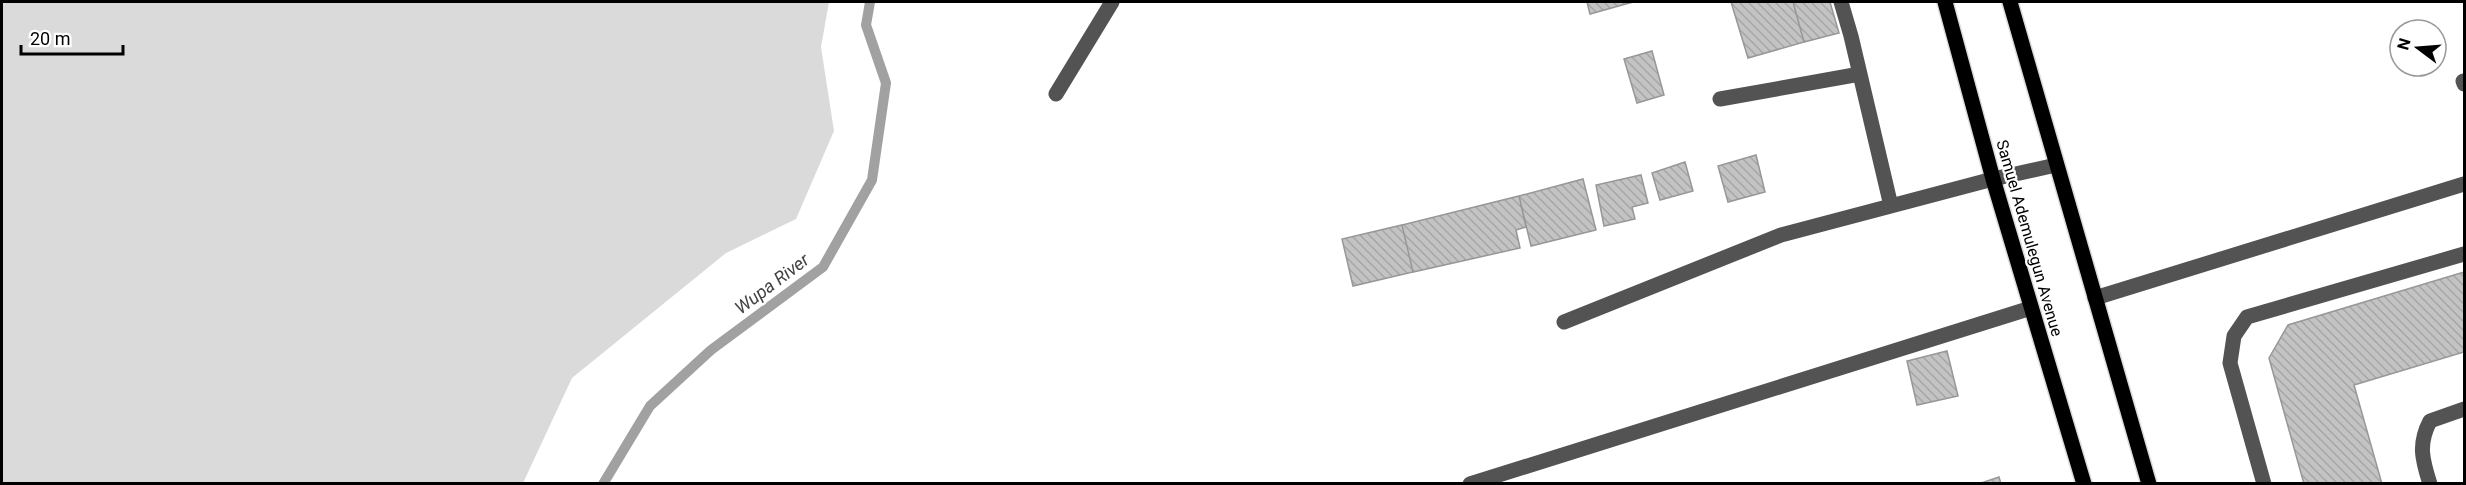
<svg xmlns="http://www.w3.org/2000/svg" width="2466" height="485" viewBox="0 0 2466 485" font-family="Roboto,sans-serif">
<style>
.grass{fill:#dadada}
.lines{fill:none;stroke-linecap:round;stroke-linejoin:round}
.stream{stroke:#a1a1a1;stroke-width:10}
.building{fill:url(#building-back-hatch);stroke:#979797;stroke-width:1.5}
.major-casing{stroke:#dbdbdb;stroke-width:18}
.minor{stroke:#535353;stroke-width:15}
.major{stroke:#000;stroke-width:15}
.labels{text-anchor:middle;stroke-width:4.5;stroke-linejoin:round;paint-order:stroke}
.street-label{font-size:16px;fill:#000;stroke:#fff}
.water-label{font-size:18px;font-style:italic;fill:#424242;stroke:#fff}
</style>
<defs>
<pattern id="building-back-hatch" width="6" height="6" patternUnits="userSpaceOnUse" patternTransform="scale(1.5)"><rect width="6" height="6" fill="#c3c3c3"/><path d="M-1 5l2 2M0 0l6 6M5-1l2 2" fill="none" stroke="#a6a6a6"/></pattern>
</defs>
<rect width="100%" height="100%" fill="#fff"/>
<path class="grass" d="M2 2H829L821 47 834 131 796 219 726 253 572 378 523 483H2Z"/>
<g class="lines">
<path class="stream" d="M603 484 650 406 711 350 823 267 872 180 886 83 866 25 870 2"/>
</g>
<path class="building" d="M1587 2H1633L1590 14Z
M1731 2H1793L1804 42 1748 58Z
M1793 2H1830L1839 33 1804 42Z
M1652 51 1664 95 1637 103 1624 59Z
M1756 155 1765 192 1728 202 1718 166Z
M1685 162 1693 191 1660 200 1652 173Z
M1641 175 1648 203 1632 207 1635 219 1604 226 1596 185Z
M1583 179 1596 230 1531 246 1519 196Z
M1519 196 1526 227 1516 230 1520 248 1413 272 1402 225Z
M1402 225 1413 272 1353 286 1342 239Z
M2464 272V352L2354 385 2382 484H2304L2269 358 2288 325Z
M1947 351 1958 396 1917 405 1907 361Z
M1999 477 2001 484H1981V483Z"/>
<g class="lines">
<defs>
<path id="major" d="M1945 2 1993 179 2084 484
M2010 2 2149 484"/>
</defs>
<use href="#major" class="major-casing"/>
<path class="minor" d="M1841 2 1851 36 1891 206
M2463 81 2464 84
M1056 94 1112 2
M1720 99 1860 74
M2095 298 2464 184
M1564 322 1781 235 1993 179 2056 165
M1470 484 2031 308
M2264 484 2230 363 2234 336 2247 317 2464 254
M2430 484C2422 459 2418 444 2430 421L2464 409"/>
<use href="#major" class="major"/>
</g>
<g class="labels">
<g class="street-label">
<text transform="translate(2030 238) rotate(74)" y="6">Samuel Ademulegun Avenue</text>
</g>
<g class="water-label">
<text transform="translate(772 284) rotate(-37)" y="6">Wupa River</text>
</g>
</g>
<rect width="2466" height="485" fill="none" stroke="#000000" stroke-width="6"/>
<g transform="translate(2418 48) rotate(286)"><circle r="28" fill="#ffffff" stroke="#999999" stroke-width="1.5"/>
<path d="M0-4.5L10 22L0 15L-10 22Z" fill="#000000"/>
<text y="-9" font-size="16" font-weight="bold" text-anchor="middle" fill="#000000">N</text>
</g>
<path d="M21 45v9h102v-9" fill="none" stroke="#000000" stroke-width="3"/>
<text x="30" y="45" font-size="18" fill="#000000" stroke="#ffffff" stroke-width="4.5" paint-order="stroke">20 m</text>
</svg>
